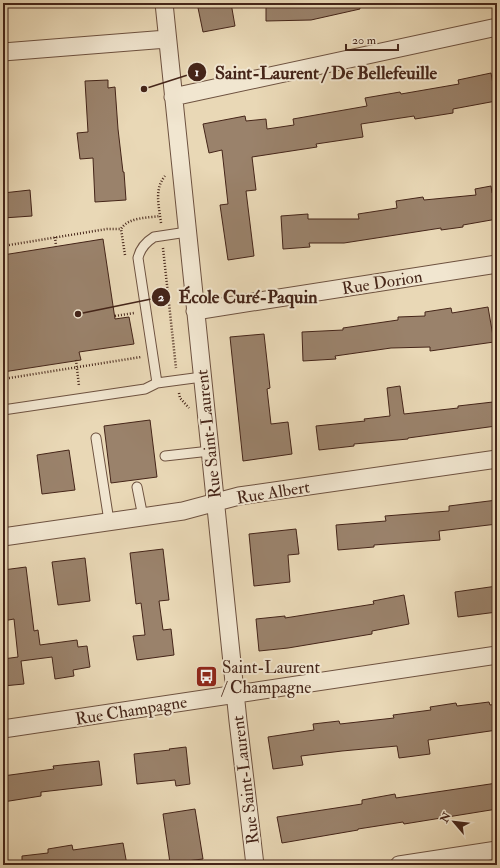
<svg xmlns="http://www.w3.org/2000/svg" width="500" height="868" viewBox="0 0 500 868" font-family="'IM FELL Double Pica',serif">
<style>
.building{fill:#9a826b;stroke:#452519}
.lines{fill:none;stroke-linecap:round;stroke-linejoin:round}
.service-casing{stroke:#6e5240;stroke-width:11}
.minor-casing{stroke:#6e5240;stroke-width:19}
.path{stroke:#452519;stroke-width:2.5;stroke-dasharray:1 2;stroke-linecap:butt}
.service{stroke:#f1e6d0;stroke-width:9}
.minor{stroke:#f1e6d0;stroke-width:17}
.labels{text-anchor:middle;stroke-width:4;stroke-linejoin:round;paint-order:stroke}
.street-label{font-size:17px;fill:#452519;stroke:#f1e6d0}
.poi-label{font-size:17px;fill:#452519;stroke:#f1e6d0;text-anchor:start}
.leader{fill:none;stroke:#452519;stroke-width:1.5}
.callout-dot{fill:#452519;stroke:#f1e6d0;stroke-width:1.5}
.mark-label{font-size:12px;text-anchor:middle;font-weight:bold;fill:#fff}
.callout-label{font-size:18px;text-anchor:middle;font-weight:bold;fill:#452519;stroke:#f1e6d0;stroke-width:4;stroke-linejoin:round;paint-order:stroke}
</style>
<rect width="100%" height="100%" fill="#e9d8b6"/>
<filter id="stains"><feTurbulence type="fractalNoise" baseFrequency=".005" numOctaves="4"/><feColorMatrix values="0 0 0 0 .2 0 0 0 0 .09 0 0 0 0 .02 0 0 0 .5 -.17"/></filter>
<radialGradient id="worn" r=".72"><stop offset=".6" stop-color="#630" stop-opacity="0"/><stop offset="1" stop-color="#630" stop-opacity=".3"/></radialGradient>
<path class="building" d="M197 3H231L235 26 203 32Z
M266 3H359L360 9 311 20 266 21Z
M491 73 496 101 453 109V113L415 119 414 116 361 124 363 137 316 144 317 147 252 157 256 190 246 191 254 256 228 260 220 205 228 204 222 150 209 153 203 124 245 116 246 121 266 119 267 129 294 125 293 119 367 106 365 98 400 92 401 94 459 84 458 80Z
M108 80V88L115 87 118 129 123 172H124L126 200 95 202 93 158 80 159 77 133 88 132 85 81Z
M491 186 492 193 497 192V219L463 225V227L441 230V228L344 243H309L310 247 283 249 281 216 308 214V219H359L358 214 397 208 396 201 423 197 424 200 476 195 475 189Z
M30 190 32 216 3 218V193Z
M103 239 115 319 129 317 134 344 79 352 81 360 3 372V255Z
M488 307 494 342 430 351V347L391 348 335 356 336 359 303 361 302 332 343 330V328L398 320V317L425 316V312L451 308 452 313Z
M264 334 270 388 267 389 271 424 288 422 292 454 243 461 230 337Z
M400 386 404 414 458 408V406L493 402 496 426 408 438V439L354 444V446L319 450 316 426 365 421 364 419 390 416 387 388Z
M150 420 157 477 111 483 104 426Z
M69 450 75 490 42 494 37 455Z
M497 500V524L439 531 440 540 374 545V547L338 550 336 525 386 521 385 516 449 511V506Z
M296 529 299 554 288 555 290 582 254 586 249 534Z
M163 549 169 600 159 601 163 630 171 629 174 655 137 660 133 636 145 635 141 603 136 604 130 553Z
M85 558 90 601 58 605 52 562Z
M26 567 34 631 38 630 40 645 77 640 78 647 87 646 90 667 73 670 74 676 55 679 52 657 21 661 24 684 3 686V659L18 657 14 619 3 621V570Z
M497 586V612L458 617 455 592Z
M404 595 409 624 372 631V634L288 648 259 651 256 619 285 616V618L374 604 373 601Z
M489 702 490 705 497 704V730L428 740 430 754 399 758 397 746 342 751 301 756 303 765 273 769 268 737 314 730 313 724 339 721 340 724 394 718 393 715 431 710 430 707 456 703 457 706Z
M186 747 190 784 176 786 175 780 137 784 134 754 170 750 169 749Z
M99 761 102 785 41 792V796L3 802V776L54 769 53 766Z
M497 783V809L404 824 403 822 358 829V830L282 843 277 817 362 804V800L395 794 396 798Z
M195 809 203 859 170 863 163 814Z
M123 843 127 865H22V856L48 853V849L72 845 73 850Z"/>
<g class="lines">
<defs>
<path id="service" d="M157 383 138 258C140 249 146 242 154 237L187 232
M3 410 145 389 157 383 202 377
M96 438 109 521
M165 456 210 451
M137 487 143 517"/>
<path id="minor" d="M164 3 238 721 255 865
M3 52 167 39
M173 97 497 27
M195 311 497 264
M3 537 183 511 239 496 497 459
M3 729 497 655
M399 865 497 850"/>
</defs>
<use href="#service" class="service-casing"/>
<use href="#minor" class="minor-casing"/>
<path class="path" d="M161 223C159 206 154 189 165 176
M55 237 56 246
M3 246 107 229H121
M163 248 176 368
M125 255 121 229C128 217 148 218 160 216
M115 316 134 313
M76 360 79 386
M3 379 141 357
M4 379 6 396
M179 393 180 398 189 408"/>
<use href="#service" class="service"/>
<use href="#minor" class="minor"/>
</g>
<defs>
<symbol id="bus-square" viewBox="-11 -11 22 22"><rect x="-9" y="-9" width="18" height="18" rx="4" fill="#8f2418" stroke="#f1e6d0"/><path d="M-5-6H5V4H4V6H2V4H-2V6H-4V4H-5ZM-3.5-4V0h7V-4ZM-3.5 1.2v1.5H-2V1.2ZM2 1.2v1.5H3.5V1.2Z" fill="#fff"/></symbol>
</defs>
<g fill-rule="evenodd">
<use href="#bus-square" x="194" y="664" width="25" height="25"/>
</g>
<g class="labels">
<g class="street-label">
<text transform="translate(382 282) rotate(-9)" y="6">Rue Dorion</text>
<text transform="translate(208 434) rotate(-96)" y="6">Rue Saint-Laurent</text>
<text transform="translate(273 492) rotate(-9)" y="6">Rue Albert</text>
<text transform="translate(131 710) rotate(-9)" y="6">Rue Champagne</text>
<text transform="translate(245 780) rotate(-97)" y="6">Rue Saint-Laurent</text>
</g>
<g class="poi-label">
<text x="222" y="673">Saint-Laurent<tspan x="222" dy="20">/ Champagne</tspan></text>
</g>
</g>
<path class="leader" d="M144 89L197 72M78 314L161 297"/>
<g class="callout-dot">
<circle cx="144" cy="89" r="4"/>
<circle cx="78" cy="314" r="4"/>
<circle cx="197" cy="72" r="10"/>
<circle cx="161" cy="297" r="10"/>
</g>
<g class="mark-label">
<text x="197" y="76">1</text>
<text x="161" y="301">2</text>
</g>
<g class="callout-label">
<text x="326" y="79">Saint-Laurent / De Bellefeuille</text>
<text x="248" y="303">École Curé-Paquin</text>
</g>
<rect width="500" height="868" fill="none" stroke="#e9d8b6" stroke-width="16"/>
<rect x="4" y="4" width="492" height="860" fill="none" stroke="#452519" stroke-width="2"/>
<rect x="8" y="8" width="484" height="852" fill="none" stroke="#452519"/>
<g transform="translate(454 822) rotate(298)" stroke="#f1e6d0" stroke-width="3" paint-order="stroke">
<path d="M0-3L7 15L0 10L-7 15Z" fill="#452519"/>
<text y="-6" font-size="11" font-weight="bold" text-anchor="middle" fill="#452519">N</text>
</g>
<path d="M346 44v6h52v-6" fill="none" stroke="#452519" stroke-width="2"/>
<text x="352" y="44" font-size="12" fill="#452519" stroke="#f1e6d0" stroke-width="3" paint-order="stroke">20 m</text>
<rect width="100%" height="100%" filter="url(#stains)"/>
<rect width="100%" height="100%" fill="url(#worn)"/>
</svg>
